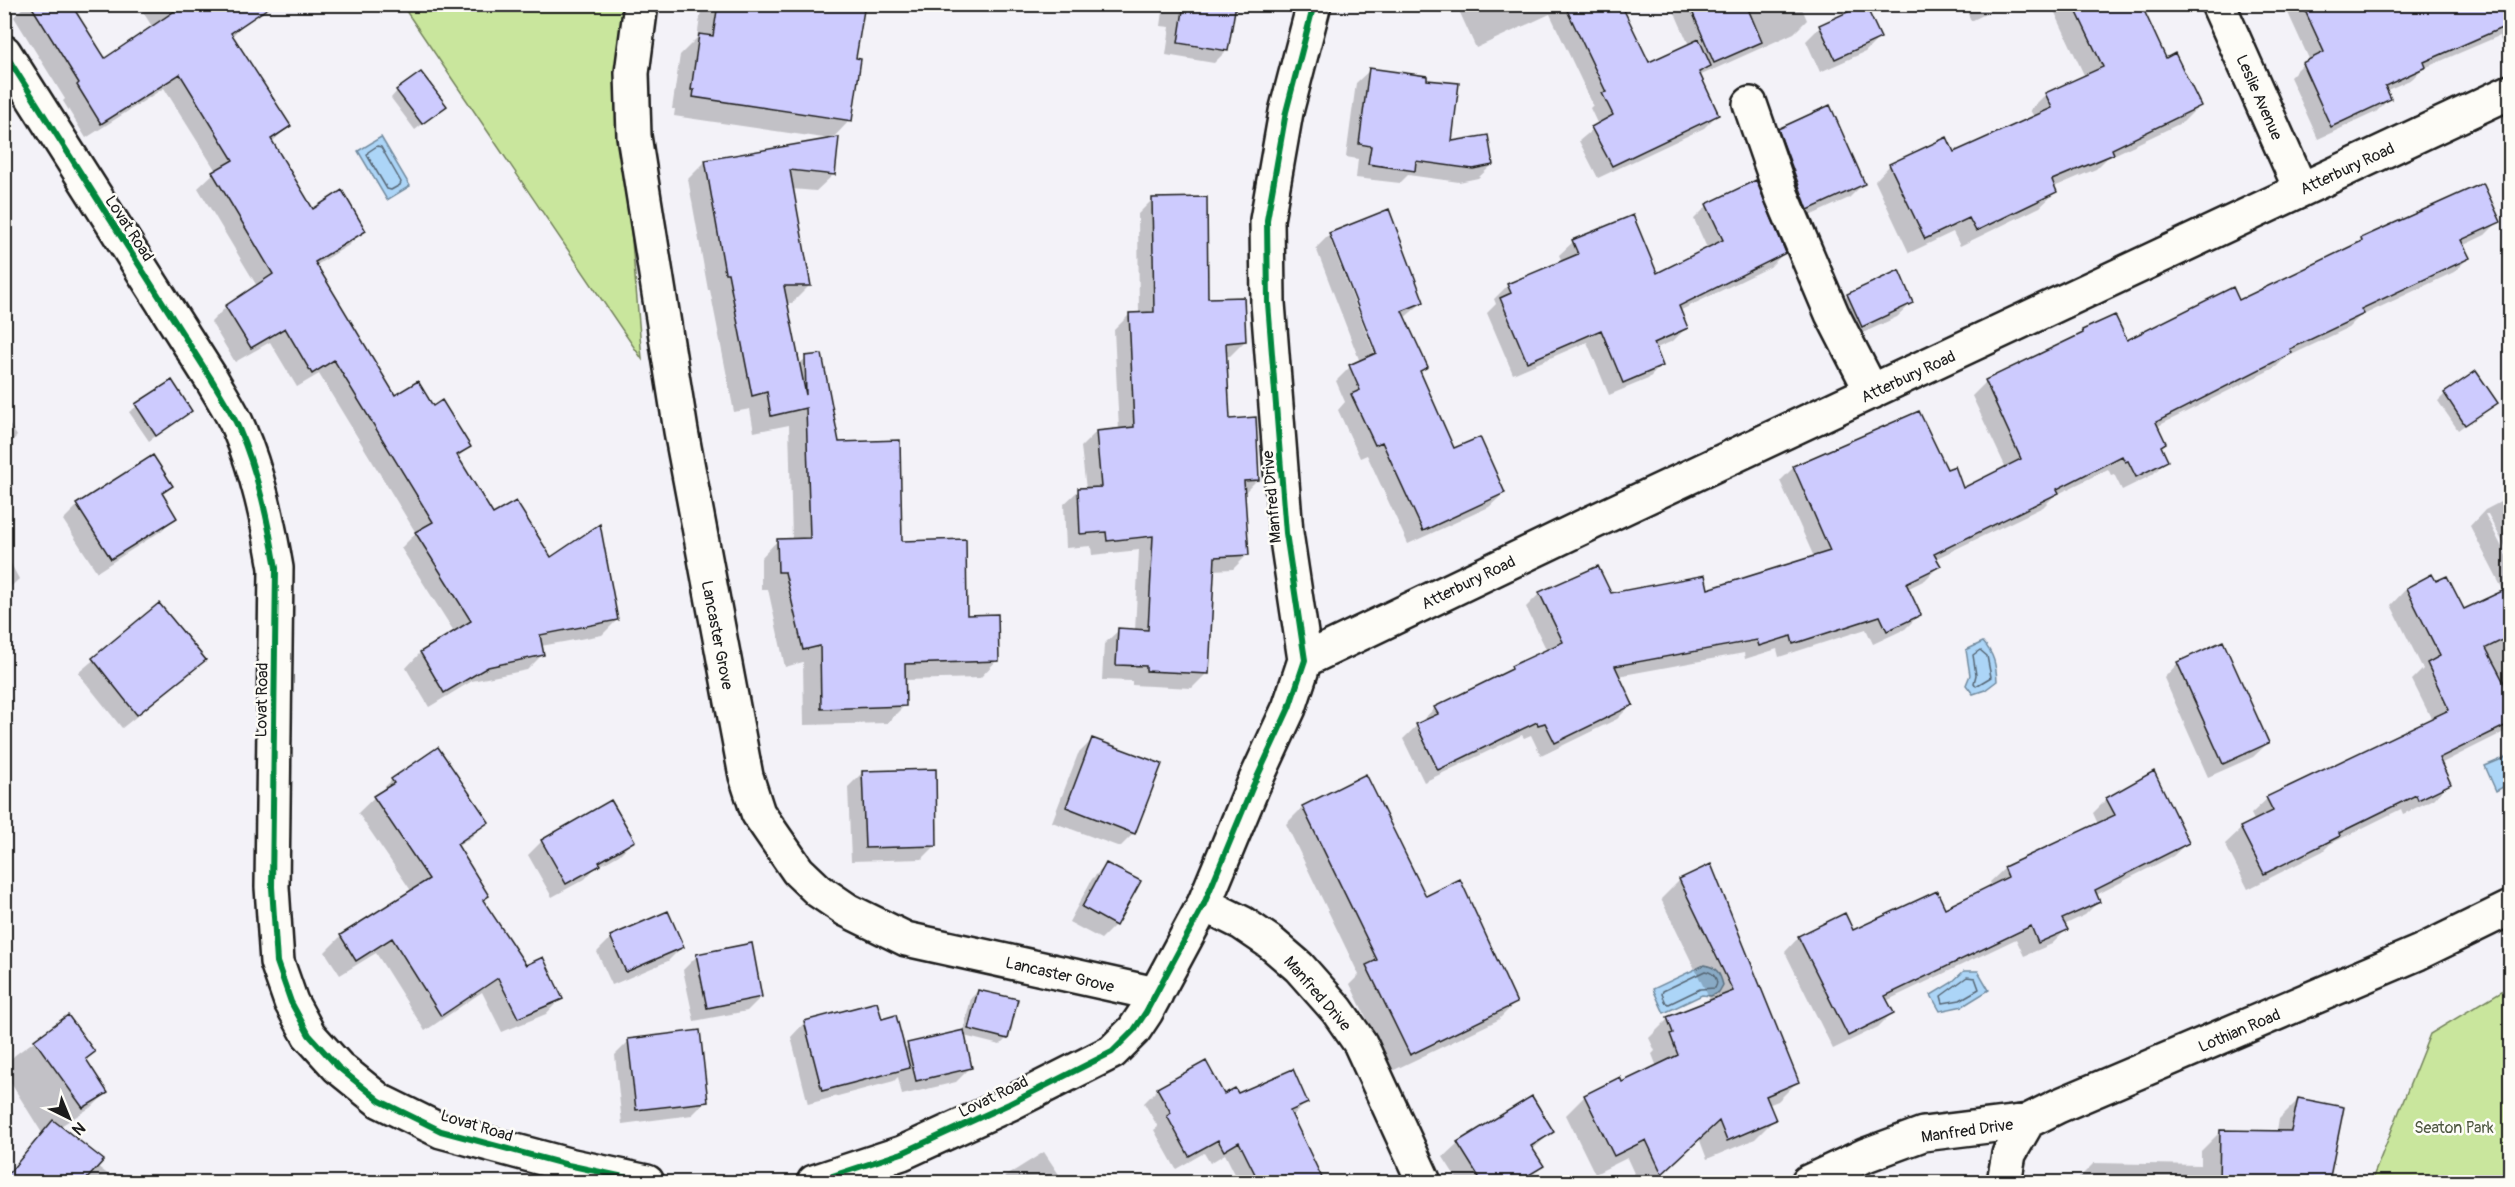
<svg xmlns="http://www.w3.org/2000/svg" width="2515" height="1187" viewBox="0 0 2515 1187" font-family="Pangolin,sans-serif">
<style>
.green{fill:#c9e69d;stroke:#72815c;stroke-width:1.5}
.water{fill:#acd5f7;stroke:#728b9f;stroke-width:1.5}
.shadow{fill:#0003;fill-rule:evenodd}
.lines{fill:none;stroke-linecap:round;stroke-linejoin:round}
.shore{stroke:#566674;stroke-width:1.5}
.building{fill:#cdcbfe;stroke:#1c1c1c;stroke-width:1.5}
.minor-casing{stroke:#1c1c1c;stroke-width:38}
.minor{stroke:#fdfcf7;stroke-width:33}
.cycleway-casing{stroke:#fdfcf7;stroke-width:10}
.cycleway{stroke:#00873e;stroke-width:6}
.labels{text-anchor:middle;stroke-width:5;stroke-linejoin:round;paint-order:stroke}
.street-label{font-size:16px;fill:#1c1c1c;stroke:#fdfcf7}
.park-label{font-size:16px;fill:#505943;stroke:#fdfcf7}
</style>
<rect width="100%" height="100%" fill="#f3f2f8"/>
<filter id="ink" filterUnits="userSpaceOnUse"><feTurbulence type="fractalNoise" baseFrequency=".0167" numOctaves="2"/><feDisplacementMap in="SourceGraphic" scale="12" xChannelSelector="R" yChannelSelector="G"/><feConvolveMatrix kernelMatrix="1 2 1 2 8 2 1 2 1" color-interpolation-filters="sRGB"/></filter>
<g filter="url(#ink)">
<path class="green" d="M402 5H626L619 88 642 359Z
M2510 986V1182H2371L2430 1034Z"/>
<path class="water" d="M381 137 410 186 387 200 358 151Z
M1983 642C1994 654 1996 665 1997 681L1985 690 1973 694 1966 685 1970 675 1966 650Z
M2510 752V783L2496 791 2485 766 2504 758Z
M1704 965C1717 967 1720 973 1723 985L1719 992 1711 996 1702 995 1664 1013 1653 989Z
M1964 971H1978L1989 990 1963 1006 1940 1011 1931 995 1951 983Z"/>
<path class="shadow" d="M26 4H69L104 60 153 28 138 4H237L247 21 232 36 289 126 272 142 313 211 364 230 349 245 315 266 394 398 432 408 469 447 457 458 493 517 550 559 617 620 602 635 541 646 542 655 527 670 472 681 429 707 406 668 420 653 455 633 401 548 416 533 319 374 297 387 270 342 235 362 211 322 226 307 257 286 198 188 216 171 164 88 86 138 63 101 65 99 14 17Z
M702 4H844L854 60 850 120 831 140 834 174 816 191 792 189 809 286 792 303H786L798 365 806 358 838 444 901 542 965 617 997 660 980 678 904 680V706L887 723 804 725 803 662 785 667 768 589H761V558L778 540H792L789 425 754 432 750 409 734 412 710 290H708L688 179 706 161 830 139 674 116 675 109H672L680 55 697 38Z
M906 4H947L940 12Z
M1164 4H1234L1227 50 1214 63 1166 55 1170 27 1161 26Z
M1456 4H1619L1648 64 1689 45 1671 4H1800L1807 20 1794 33 1699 76 1717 115 1704 128 1598 178 1579 141 1598 125 1590 108 1593 105 1550 14 1476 48Z
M1964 4H2006L1971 21Z
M2051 4H2139L2166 60 2199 106 2183 122 2107 158 2096 169 2054 187 2056 192 2040 207 1960 246 1953 232 1909 253 1875 181 1890 165 1953 154 2034 117 2030 110 2046 94 2085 77Z
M2284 4H2510V61L2499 36 2422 69 2412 79 2385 91 2389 99 2376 112 2318 139 2290 77 2303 64 2310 61Z
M1820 27 1879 38 1865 52 1820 72 1806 41Z
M1370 70 1450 143 1492 165 1478 178 1459 182 1408 175 1400 183 1356 178 1358 159 1346 157 1356 83Z
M397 91 445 106 415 130 391 98Z
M1779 130 1863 184 1849 198 1794 223 1765 144Z
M2482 185 2499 221 2485 235 2462 246 2468 258 2454 272 2359 317 2348 328 2285 358 2276 367 2156 427 2160 447 2166 461 2152 475 2122 490 2114 474 2111 475 2108 469 2054 496 2043 507 1935 559 1939 566 1925 580 1907 589 1919 615 1905 629 1873 644 1866 629 1779 657 1777 649 1745 659 1744 653 1618 676 1631 705 1617 719 1541 756 1531 735 1524 738 1522 735 1424 782 1403 739 1435 708 1547 651 1526 607 1540 593 1610 595 1707 591 1814 557 1780 481 1794 467 1946 471 1962 490 2006 468 1972 396 1986 382 2076 339 2083 332 2126 342 2238 302 2355 246 2361 240Z
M1153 199 1206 300 1245 341 1230 356H1225L1229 420 1257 480 1244 493 1248 554 1233 569 1212 570 1207 673 1192 688 1132 685V681L1102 680 1104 644 1119 630 1135 631 1139 550 1092 555 1091 546 1066 548 1064 504 1079 490 1086 489 1081 447 1096 432 1119 430 1114 330 1129 315 1139 314 1138 214Z
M1707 206 1784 253 1770 267 1679 311 1686 328 1673 341 1654 349 1661 366 1648 379 1609 395 1587 342 1513 374 1487 313 1496 304 1494 299 1508 285 1562 262 1559 255 1573 242 1656 275 1708 250 1694 219Z
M1330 234 1423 302 1404 318 1426 367 1419 374 1453 450 1504 493 1489 507 1408 544 1367 455 1360 458 1338 410 1345 402 1336 381 1350 367 1360 362 1316 248ZM1330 239H1334L1380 359 1377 360Z
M1898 272 1912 303 1897 317 1848 340 1833 310 1848 295Z
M171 382 190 411 149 441 129 412Z
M2445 394 2496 402 2458 430 2438 401Z
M4 416 17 436 4 449Z
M171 486 161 496 175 517 161 531 97 572 63 520 77 506Z
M2510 497V556L2488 514H2485L2510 563V726L2504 732 2440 764 2449 783 2434 799 2403 814 2401 809 2330 844 2323 851 2248 889 2225 844 2241 829 2255 822 2251 814 2267 799 2432 720 2412 680 2423 669 2391 605 2406 589 2432 576 2435 583 2463 611 2504 592 2470 526 2485 510Z
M4 535 9 544 4 549Z
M4 551 19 579 4 593Z
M159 605 204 660 190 674 122 728 78 673Z
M2178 663 2268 743 2253 757 2208 777 2164 678Z
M1092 740 1134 833 1120 847 1052 822 1078 754Z
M863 772 936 845 922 859 851 861 848 787Z
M392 780 487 821 471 837 457 847 482 901 526 967 561 998 546 1014 502 1032 482 992 425 1031 376 953 340 975 325 952 341 936 412 892 358 813Z
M2107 799 2188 842 2173 856 2096 895 2099 901 2085 915 2064 925 2066 930 2052 944 2024 956 2016 939 1886 1001 1892 1013 1878 1027 1833 1049 1785 952 1799 937 1852 932 1945 910 1992 886 1990 882 2005 868 2098 824 2093 813Z
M1303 807 1425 898 1515 1003 1498 1020 1392 1071 1350 984 1359 975 1286 824Z
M542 841H633L619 855 594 869 585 879 552 897 528 855Z
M1106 865 1115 925 1101 939 1069 922 1092 879Z
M1680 880 1797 1082 1778 1101 1768 1105 1774 1120 1755 1139 1707 1159 1699 1138 1652 1182H1638L1627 1158 1595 1174 1566 1115 1585 1096 1621 1084 1657 1067 1652 1054 1655 1051 1649 1038 1668 1019 1711 1002 1661 899Z
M611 938 682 947 668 961 612 985 597 952Z
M697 956 761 997 747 1011 694 1021 683 970Z
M978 991 1007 1038 1000 1045 964 1036 970 1068 956 1082 902 1095 898 1077 894 1081 808 1104 791 1037 805 1022 881 1021 903 1049 908 1045 963 1032 971 998Z
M68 1017 85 1060 106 1093 93 1106 59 1127 97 1166 118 1182H4V1179L42 1133 4 1072V1066L15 1055Z
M629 1041 706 1101 692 1115 622 1124 615 1055Z
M1158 1089 1224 1096 1237 1094 1306 1103 1291 1117 1323 1182H1239L1225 1154 1210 1163 1204 1153 1176 1169 1154 1130 1158 1127 1144 1103Z
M2298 1100 2342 1108 2328 1182H2075L2094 1163 2201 1165V1151L2220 1132H2277L2279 1119Z
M1552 1132 1532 1150 1542 1166 1524 1182H1459L1443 1157 1458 1143Z
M1044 1152 1064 1182H996Z"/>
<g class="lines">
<path class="shore" d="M377 146 381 147 401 182 400 185 391 190 387 189 367 155 368 152Z
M1980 650 1987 656 1991 677 1976 686 1974 683 1976 675 1973 655Z
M1705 971C1713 972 1720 980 1715 988L1700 989 1669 1004 1666 1003 1662 994 1663 991Z
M1967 977 1975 978 1979 989 1960 1000 1943 1003 1941 996Z"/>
</g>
<path class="building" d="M30 4H71L105 58 185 4H274L231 33 291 126 271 139 313 209 342 190 366 231 315 262 395 395 418 381 433 406 442 400 471 447 457 455 493 514 516 501 551 557 600 524 618 620 540 635 544 655 488 667 444 693 420 652 471 621 415 532 433 522 334 360 312 374 285 328 251 348 225 306 273 274 212 172 233 160 180 74 101 124 77 85 79 83Z
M718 4H865L856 58 861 59 852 121 693 97 694 90H691L699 34 713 36Z
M1184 4H1236L1228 51 1178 43Z
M1564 4H1621L1649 62 1699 39 1711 66 1699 72 1719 115 1612 166 1591 127 1613 115 1602 93 1606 92Z
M1689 4H1746L1762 42 1714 63Z
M1865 4 1881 38 1835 59 1819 25Z
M2073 4H2141L2166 58 2175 53 2201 106 2112 149 2114 154 2052 180 2057 192 1976 231 1969 218 1925 239 1889 164 1947 137 1954 152 2052 108 2045 93 2103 67Z
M2302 4H2511V24L2424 62 2426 67 2385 86 2391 99 2331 127 2302 63 2324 52Z
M1369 68 1427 76V80L1459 83 1452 141 1488 135 1493 165 1473 169 1416 161 1415 171 1368 164 1371 146 1359 144Z
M421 72 447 106 422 124 396 90Z
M1830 105 1865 184 1808 210 1778 129Z
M839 137 835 175 790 170 811 286H784L806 395 805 356 822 354 839 442 900 440 902 541 966 539 967 615 998 614 999 661 905 664 906 706 821 709 820 646 803 650 785 572H778L777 539 810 538 806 408 771 416 767 392 752 396 728 273H725L705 160Z
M1756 180 1786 253 1679 306 1688 328 1654 343 1663 366 1623 383 1601 330 1527 362 1500 298 1511 293 1507 284 1578 254 1572 240 1633 215 1657 273 1723 240 1706 204Z
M2483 183 2501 222 2461 240 2470 258 2361 309 2364 314 2290 349 2292 353 2156 422 2166 443 2161 446 2168 461 2136 477 2128 461 2125 462 2122 456 2057 489 2059 493 1934 554 1941 566 1906 583 1921 615 1887 631 1880 616 1793 644 1791 636 1759 646 1757 640 1615 666 1633 705 1555 743 1545 723 1538 725 1537 722 1438 770 1416 724 1438 714 1434 707 1512 669 1511 666 1563 642 1539 592 1598 566 1611 593 1705 575 1708 589 1830 551 1793 466 1919 411 1947 469 1955 466 1963 488 2021 459 1985 380 2083 333 2082 330 2115 315 2127 340 2233 287 2239 300 2362 241 2361 238Z
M1207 197 1208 298 1244 297 1246 341 1226 343 1230 419 1256 417 1259 480 1244 481 1249 555 1215 557 1209 674 1146 671V666L1116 665 1118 628 1148 630 1153 536 1107 541 1106 532 1080 534 1078 488 1101 487 1096 431 1134 427 1129 313 1154 312 1152 198Z
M1389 209 1424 302 1402 311 1428 367 1420 371 1454 448 1480 437 1505 493 1423 531 1382 442 1375 445 1351 394 1360 390 1349 365 1376 353 1329 233Z
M1899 270 1913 303 1862 327 1847 294Z
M2476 371 2498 403 2465 425 2444 393Z
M172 380 192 411 156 436 135 404Z
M153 455 173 486 162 493 177 518 111 559 76 504Z
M2432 574 2436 581 2447 576 2464 609 2511 587V636L2486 648 2511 696V723L2439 758 2451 784 2418 800 2416 795 2339 833 2340 836 2264 874 2240 827 2273 811 2266 797 2449 710 2427 663 2440 656 2406 588Z
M159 603 206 660 137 715 92 658Z
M2223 641 2269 743 2223 764 2177 662Z
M1092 738 1162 764 1135 834 1066 807Z
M438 747 489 822 457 844 489 896 483 900 526 965 543 957 563 999 518 1018 498 978 441 1016 392 938 356 961 340 935 429 879 373 796 394 783 391 779Z
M936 769 937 846 865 848 862 771Z
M2154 771 2189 843 2095 890 2100 902 2062 919 2068 930 2038 943 2031 926 1885 996 1894 1013 1848 1036 1798 936 1845 913 1853 930 1937 891 1945 908 2008 877 2004 867 2115 815 2106 798Z
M1366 774 1426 896 1460 879 1517 1003 1410 1055 1366 965 1377 960 1302 806Z
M611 800 635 841 599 862 601 865 566 884 541 840Z
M1106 863 1141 881 1116 926 1082 907Z
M1711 864 1799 1082 1766 1096 1776 1120 1727 1141 1719 1121 1662 1174 1646 1140 1614 1156 1584 1095 1620 1077 1622 1082 1678 1055 1670 1034 1673 1033 1667 1017 1733 991 1679 879Z
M668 911 684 947 626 972 610 936Z
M752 943 762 997 707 1008 696 954Z
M978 990 1018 999 1008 1039 968 1029Z
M877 1002 882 1019 896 1015 910 1068 822 1091 804 1021Z
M68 1015 95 1052 86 1059 108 1093 83 1108 34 1040Z
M700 1030 708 1102 636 1110 628 1039Z
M964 1030 972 1068 916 1081 907 1043Z
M1206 1061 1224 1094 1235 1088 1238 1093 1293 1069 1308 1103 1290 1111 1324 1182H1259L1239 1142 1224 1151 1218 1140 1189 1156 1167 1116 1171 1113 1157 1088Z
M1532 1096 1554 1132 1531 1146 1544 1166 1517 1182H1482L1457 1142Z
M2298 1098 2344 1107 2329 1182H2219L2220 1130 2291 1131Z
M53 1120 104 1160 84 1182H4V1179Z"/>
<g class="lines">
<defs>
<path id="minor" d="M641 4 632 73 634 136 681 431 746 776 758 813 798 871 819 891 847 910 906 939 1156 994
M2218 4 2301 190
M4 52 212 380C221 396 232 412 239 429 258 473 268 521 276 568L272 887 277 962 291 1002 309 1035 338 1067 380 1101 441 1131 568 1165 647 1182
M1750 104 1782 196 1832 314 1872 392
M1305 660 1591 523 2510 92
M1204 904 1242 923 1270 942 1299 967 1337 1010 1360 1043 1424 1182
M814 1182 902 1153 1009 1104 1112 1052 1134 1030 1146 1012 1204 904 1253 786 1289 708 1305 660 1286 533 1268 303 1267 220 1286 112 1314 4
M1808 1182 1866 1155 1923 1134 2028 1121
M2004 1182 2009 1154 2028 1121 2058 1106 2418 953 2510 908"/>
</defs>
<use href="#minor" class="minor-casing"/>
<use href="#minor" class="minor"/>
<defs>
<path id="cycleway" d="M4 52 212 380C221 396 232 412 239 429 258 473 268 521 276 568L272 887 277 962 291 1002 309 1035 338 1067 380 1101 441 1131 568 1165 647 1182
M814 1182 902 1153 1009 1104 1112 1052 1134 1030 1146 1012 1204 904 1253 786 1289 708 1305 660 1286 533 1268 303 1267 220 1286 112 1314 4"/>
</defs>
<use href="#cycleway" class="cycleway-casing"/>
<use href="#cycleway" class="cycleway"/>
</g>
</g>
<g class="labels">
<g class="street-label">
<text transform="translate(2260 97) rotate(66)" y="6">Leslie Avenue</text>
<text transform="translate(2347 168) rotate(-25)" y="6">Atterbury Road</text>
<text transform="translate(130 228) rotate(57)" y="6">Lovat Road</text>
<text transform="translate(1908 376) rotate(-25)" y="6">Atterbury Road</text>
<text transform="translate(1271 497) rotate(-95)" y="6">Manfred Drive</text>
<text transform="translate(1468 582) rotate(-26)" y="6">Atterbury Road</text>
<text transform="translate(718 635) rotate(79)" y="6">Lancaster Grove</text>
<text transform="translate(261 700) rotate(-89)" y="6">Lovat Road</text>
<text transform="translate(1060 974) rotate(13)" y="6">Lancaster Grove</text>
<text transform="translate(1318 993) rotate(49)" y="6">Manfred Drive</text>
<text transform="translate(2239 1030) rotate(-23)" y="6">Lothian Road</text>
<text transform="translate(993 1096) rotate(-26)" y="6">Lovat Road</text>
<text transform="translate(477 1125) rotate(17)" y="6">Lovat Road</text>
<text transform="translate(1967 1130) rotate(-8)" y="6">Manfred Drive</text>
</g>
<g class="park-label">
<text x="2454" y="1133">Seaton Park</text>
</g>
</g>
<rect width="2515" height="1187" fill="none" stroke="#fdfcf7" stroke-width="24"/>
<rect x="12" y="12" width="2491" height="1163" fill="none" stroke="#1c1c1c" stroke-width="2" filter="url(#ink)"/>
<g transform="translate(69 1118) rotate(137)" stroke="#fdfcf7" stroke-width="4.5" paint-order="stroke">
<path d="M0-4.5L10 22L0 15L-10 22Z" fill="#1c1c1c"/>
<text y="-9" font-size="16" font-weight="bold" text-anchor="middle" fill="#1c1c1c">N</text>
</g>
</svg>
